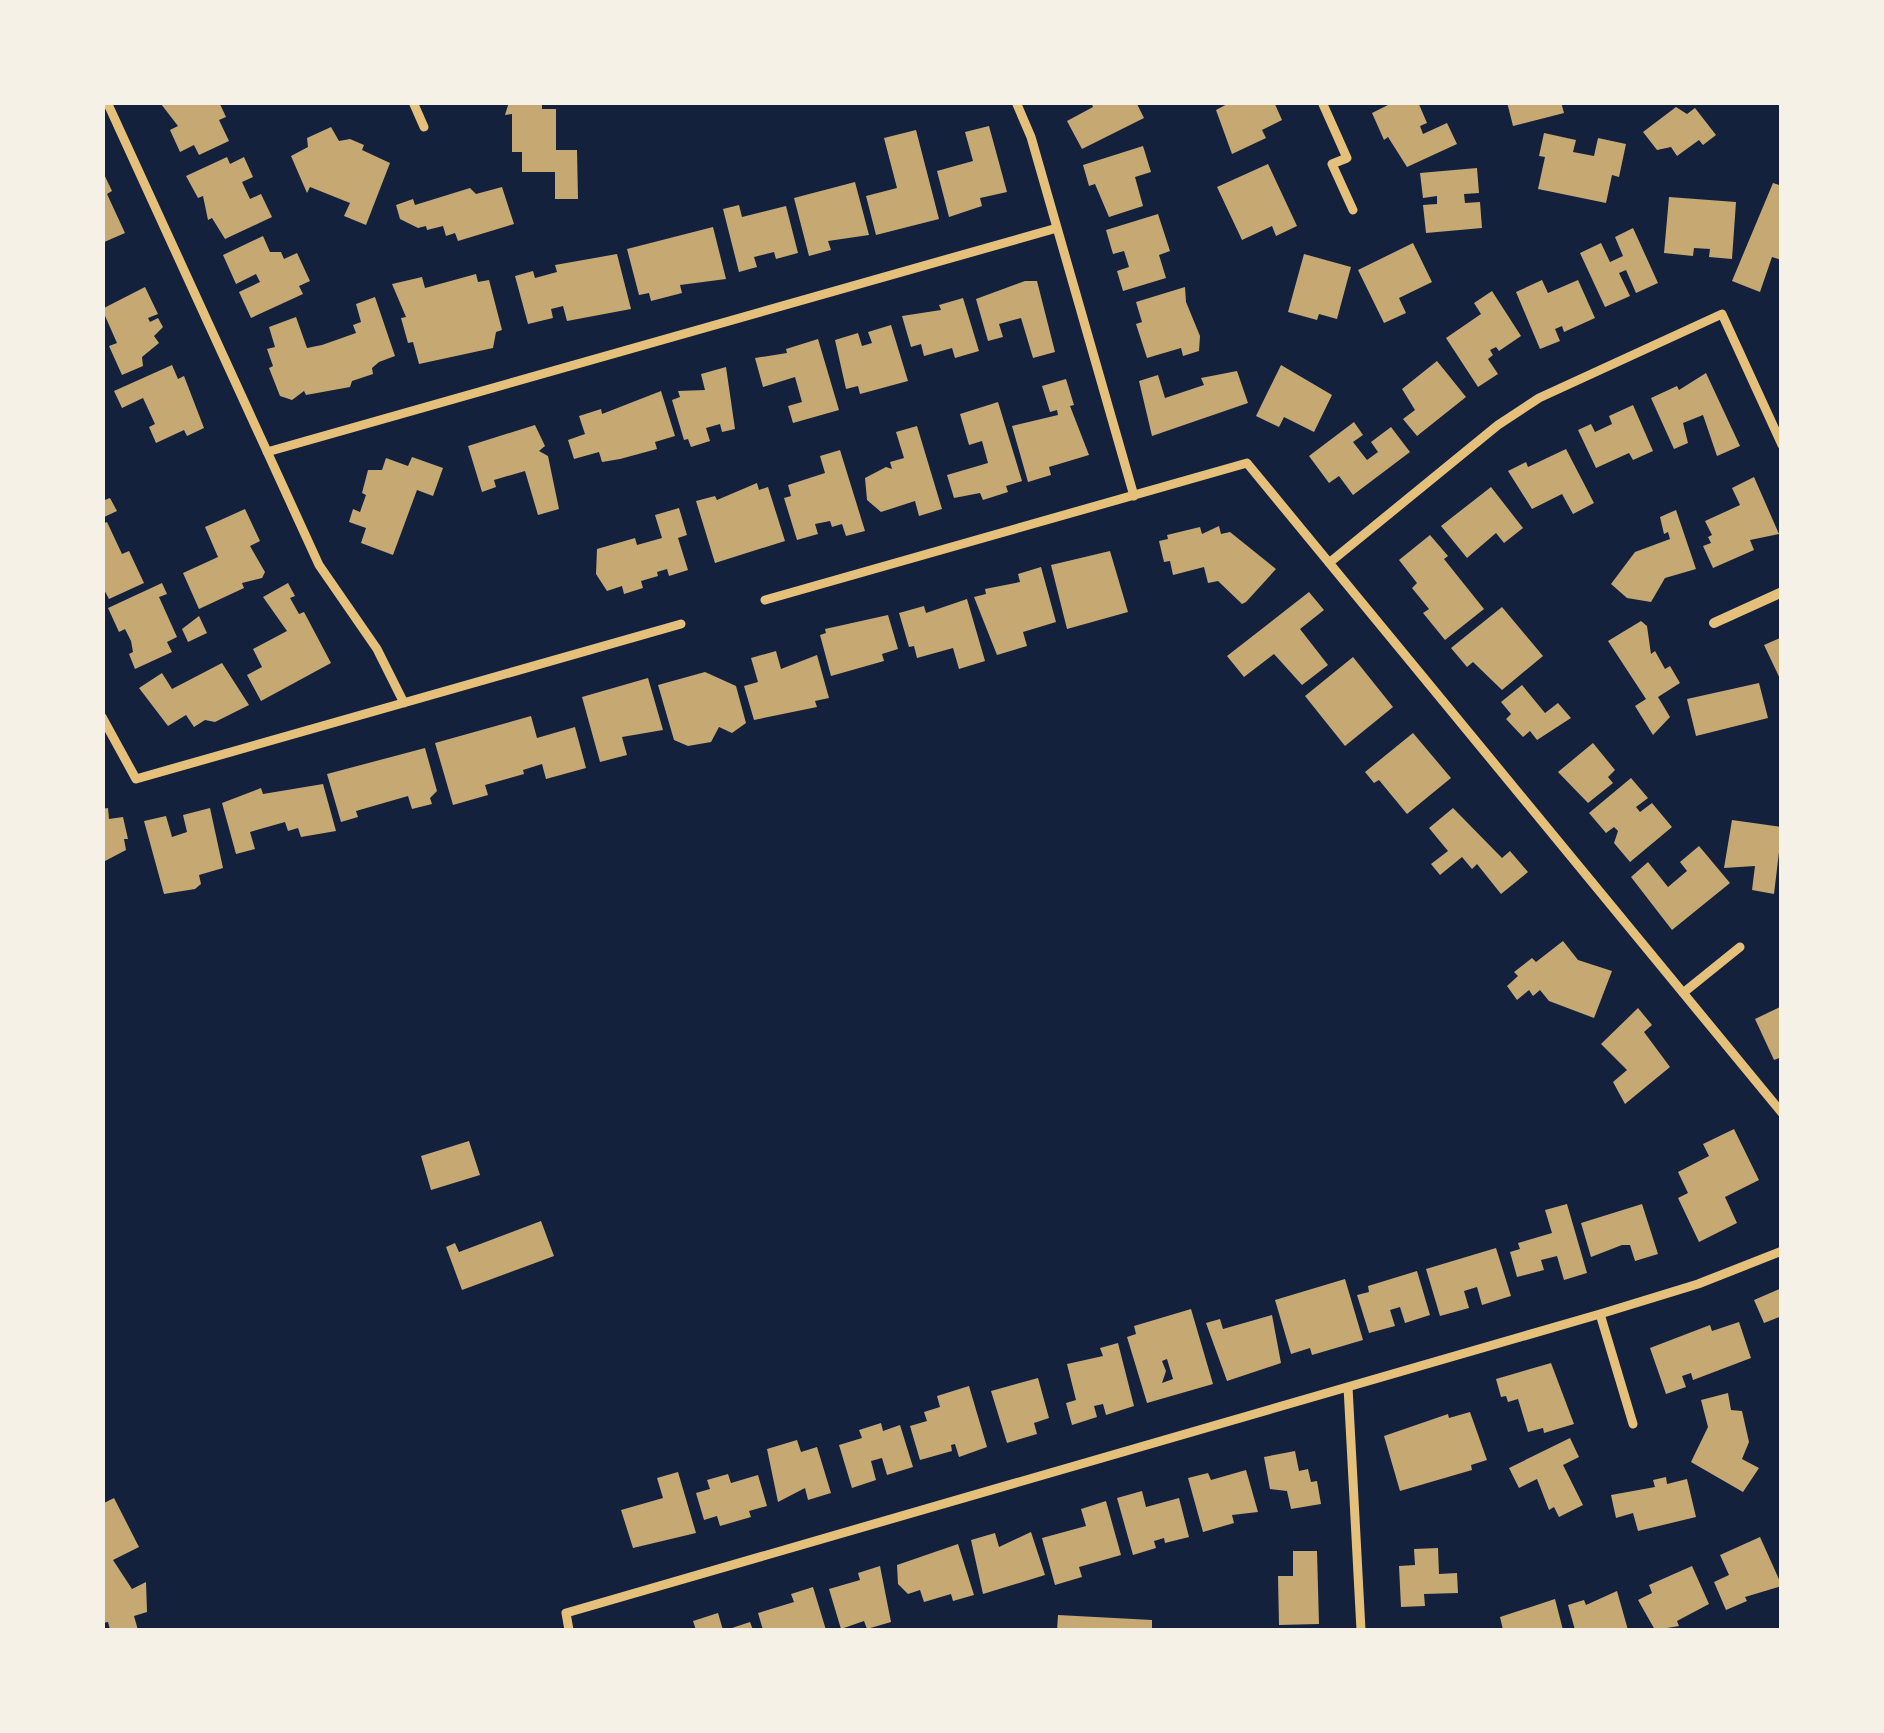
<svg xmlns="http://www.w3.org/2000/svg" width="1884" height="1733" viewBox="0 0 1884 1733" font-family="'Alegreya Sans',sans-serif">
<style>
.building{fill:#c6a872;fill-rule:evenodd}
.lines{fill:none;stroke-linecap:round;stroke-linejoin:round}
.minor{stroke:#e5c07b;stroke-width:9}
.tertiary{stroke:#e5c07b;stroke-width:10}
</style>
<rect width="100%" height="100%" fill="#14213d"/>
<path class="building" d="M219 102 226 117 219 120 229 141 199 155 194 145 180 152 170 130 178 126 161 104Z
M509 102H542V109H556V150H577L578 199H555V172H522V152H512V114L505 115Z
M1091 102H1136L1144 118 1082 149 1067 121 1093 107Z
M1231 102H1274L1282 120 1262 130 1266 138 1232 154 1216 110Z
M1394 102H1418L1427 123 1420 126 1423 134 1447 123 1457 144 1407 167 1388 137 1384 140 1372 113Z
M1507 102H1561L1564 113 1513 126Z
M1676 107 1687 114 1695 108 1716 135 1703 145 1699 140 1677 156 1671 147 1657 150 1643 132Z
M989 126 1007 192 980 198 982 206 949 217 937 171 973 161 965 132Z
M331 127 339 141 350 139 364 145 362 150 390 163 366 225 344 216 350 203 310 187 307 193 291 156 308 147 307 138Z
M916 130 939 219 876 235 866 196 897 188 884 138Z
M1544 133 1576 140 1573 152 1594 156 1598 138 1626 144 1619 177 1612 175 1606 203 1538 189 1545 157 1539 156Z
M1143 146 1151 172 1135 177 1143 206 1109 217 1095 184 1089 186 1083 165Z
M227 157 230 164 244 157 253 177 242 182 250 199 261 194 272 217 225 239 212 218 208 220 203 196 198 198 186 176Z
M1268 164 1297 226 1276 236 1272 226 1242 240 1217 187Z
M1477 168 1479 193 1464 194 1465 203 1480 202 1482 228 1426 233 1423 205 1437 204V196L1423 198 1420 173Z
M102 170 112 191 107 194 125 233 102 243Z
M855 182 869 235 828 241 831 250 809 256 794 198Z
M1773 183 1782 186V260L1772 257 1760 292 1732 281Z
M502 187 514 224 458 241 455 233 446 236 443 226 427 230 426 226 418 228 400 219 396 205 413 199 415 205 470 188 476 194Z
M1669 197 1736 202 1732 259 1709 257 1710 249 1694 248 1693 256 1664 253Z
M739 205 742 217 786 206 798 253 776 259 774 252 754 257 757 267 739 272 723 209Z
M1158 214 1170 251 1159 255 1166 278 1123 291 1117 271 1129 267 1124 251 1113 254 1106 230Z
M713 227 726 279 680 285 682 293 651 301 649 293 639 295 627 249Z
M1633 228 1658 283 1636 293 1626 270 1619 273 1630 296 1605 307 1580 253 1601 243 1610 262 1623 256 1615 237Z
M263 236 270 252H281L284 259 297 253 310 281 299 286 303 294 251 318 239 292 260 282 256 274 236 284 223 255Z
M1413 243 1432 282 1399 298 1406 313 1384 323 1358 270Z
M617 254 631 309 567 321 563 306 551 309 553 318 528 324 515 276 533 271 535 278 557 272 555 265Z
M1304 254 1351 267 1337 319 1319 314 1317 320 1288 312Z
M476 274 478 282 489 280 502 330 496 332 493 348 419 364 413 342 408 343 401 318 406 317 392 284 422 277 425 288Z
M1542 280 1548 293 1578 280 1595 318 1564 332 1562 326 1555 329 1560 341 1540 349 1516 292Z
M1025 281H1037L1055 352 1033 358 1021 318 999 324 1003 337 988 341 976 299Z
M145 287 158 314 148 318 150 322 158 318 163 327 154 336 159 343 142 357 143 366 122 375 109 346 117 343 102 309Z
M1185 287 1186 302 1200 336 1199 351 1183 356 1181 348 1147 358 1136 324 1142 322 1136 302Z
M1492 291 1521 336 1499 351 1496 347 1490 350 1493 355 1488 359 1498 374 1478 387 1446 338 1481 314 1474 303Z
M375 297 395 356 379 362 372 368 373 374 352 381 350 387 306 395 304 391 292 400 280 396 269 368 273 366 267 349 275 347 269 327 296 317 307 348 322 345 356 333 353 325 361 322 356 304Z
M963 298 979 351 955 358 952 348 924 356 921 344 911 347 902 316 941 310 939 305Z
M891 325 908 381 860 394 858 386 846 389 835 340 858 333 862 346 872 343 868 332Z
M818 339 839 410 793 423 788 406 802 402 795 377 763 387 755 358 787 353 786 349Z
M1437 361 1466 397 1417 436 1403 419 1415 410 1402 389Z
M172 365 178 379 184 376 204 428 187 436 184 430 156 443 149 427 155 424 143 398 122 408 114 391Z
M1281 365 1332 395 1314 432 1284 417 1279 427 1256 416Z
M726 367 735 429 722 432 720 424 706 428 710 441 691 447 688 439 684 440 672 400 680 397 678 391 705 390 701 374Z
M1237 371 1248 403 1152 436 1139 381 1158 375 1165 398 1204 385 1201 378Z
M1706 373 1740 446 1717 456 1703 415 1683 423 1688 443 1674 449 1651 398 1677 386 1679 390Z
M1066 379 1074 405 1070 406 1089 455 1049 467 1051 475 1028 482 1012 426 1058 415 1057 410 1050 412 1042 386Z
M661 391 675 436 655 442 657 449 620 459 602 462 599 452 574 459 568 440 585 434 579 416 601 409 602 414Z
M998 402 1022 481 1006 486 1008 492 983 500 980 493 954 498 947 475 988 463 982 441 969 445 960 414Z
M1633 405 1653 451 1633 460 1629 453 1596 468 1578 430 1591 424 1595 432 1612 424 1609 416Z
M1354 422 1363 435 1353 442 1367 460 1378 452 1371 442 1391 427 1410 452 1353 495 1339 476 1329 483 1309 456Z
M535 425 545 446 539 451 548 456 559 509 538 515 525 471 494 480 496 487 482 492 468 446Z
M917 426 942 509 919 516 915 501 881 512 867 500 865 478 886 467 892 469 890 462 904 458 896 432Z
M1566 449 1594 503 1573 514 1562 494 1532 509 1508 471 1526 462 1528 467Z
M840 450 865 531 846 536 842 524 832 527 830 521 815 524 818 534 797 540 784 498 791 496 788 485 825 473 820 456Z
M412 457 443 468 433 496 417 490 393 555 361 543 366 528 349 522 353 509 360 512 366 495 362 493 368 470H382L386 458 408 466Z
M1754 477 1779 534 1750 540 1754 550 1713 568 1703 546 1711 543 1708 537 1712 535 1705 521 1740 505 1732 488Z
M757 483 759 490 768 487 785 541 715 563 696 501 715 496 717 500Z
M1491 487 1523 528 1504 543 1496 533 1467 558 1441 526Z
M110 498 117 511 102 518V501Z
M679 508 687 535 678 538 688 570 669 576 667 569 657 572 658 576 641 581 643 588 624 594 622 586 607 591 596 574 597 549 635 538 637 545 662 538 655 515Z
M245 509 260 541 250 546 265 572 262 578 242 583 244 588 199 609 183 573 218 557 205 527Z
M1676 510 1696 569 1665 578 1651 602 1627 598 1611 584 1635 552 1670 539 1668 532 1664 534 1660 517Z
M107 522 122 554 129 551 144 583 109 599 102 586V524Z
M1219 526 1221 534 1230 532 1276 569 1246 602 1242 604 1218 581 1208 583 1204 567 1173 575 1170 561 1164 562 1159 541 1168 539 1167 535 1200 527 1202 534Z
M1430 535 1448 556 1444 559 1484 609 1445 640 1423 613 1429 609 1412 588 1417 583 1399 560Z
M1110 551 1128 612 1067 629 1051 565Z
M1041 567 1056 622 1023 632 1027 646 997 655 974 597 986 594 985 589 1020 582 1018 574Z
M162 583 167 594 159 597 177 637 167 642 172 652 135 669 129 654 133 652 131 641 125 629 119 632 108 608Z
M288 583 295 596 290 598 299 614 304 612 331 663 261 701 247 675 262 667 253 649 287 631 263 597Z
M1309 592 1324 610 1300 629 1328 665 1302 685 1274 654 1244 677 1227 656Z
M967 599 985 661 959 669 953 648 917 658 914 646 909 647 899 613 924 606 926 613Z
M1502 607 1543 656 1502 690 1473 662 1467 667 1451 648Z
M888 615 898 649 882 654 884 661 831 676 820 635 826 633 825 629Z
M199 616 207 633 188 642 182 629Z
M1641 621 1647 626 1651 654 1655 651 1665 669 1670 666 1680 683 1658 697 1670 717 1653 735 1635 706 1646 699 1608 641Z
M1782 637V683L1764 645Z
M776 651 781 669 817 655 829 698 815 701 817 707 754 720 744 686 758 682 751 658Z
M1353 657 1393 707 1345 746 1305 696Z
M222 663 249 705 215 722 205 720 194 727 186 715 168 726 139 688 162 673 172 689Z
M705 672 736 686 746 723 732 733 719 727 711 742 688 746 674 740 658 685Z
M648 678 663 730 622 737 627 755 600 762 582 697Z
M1759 683 1768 718 1696 736 1687 699Z
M1522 685 1545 713 1558 703 1571 718 1537 740 1530 731 1523 737 1506 719 1511 714 1501 702Z
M531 716 537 738 575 727 586 768 546 779 542 764 523 770 524 774 485 785 488 795 453 805 435 743Z
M1413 733 1451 778 1407 814 1379 780 1374 783 1365 772Z
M1593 743 1615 770 1608 777 1613 783 1588 803 1558 772Z
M425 748 437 791 430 798 432 804 412 809 408 796 356 811 358 817 341 822 327 774Z
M1631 778 1648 798 1636 807 1640 812 1652 803 1672 827 1630 862 1614 843 1618 831 1614 827 1606 833 1589 813Z
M323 784 336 831 301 837 298 828 288 831 285 822 250 832 255 849 236 854 222 803 261 788 263 794Z
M108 808 109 819 123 817 128 839H124L126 850 105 861 102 809Z
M210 808 223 868 199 875 201 884 195 889 164 894 144 821 166 816 172 837 187 832 183 815Z
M1453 808 1502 858 1510 851 1528 872 1501 894 1477 864 1472 869 1462 857 1440 875 1431 864 1448 851 1429 828Z
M1732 820 1782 827 1774 894 1752 890 1755 866 1724 868Z
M1699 846 1730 883 1672 930 1631 877 1648 862 1668 887 1687 871 1680 862Z
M1563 941 1578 960 1612 971 1594 1018 1549 1001 1540 990 1533 996 1529 990 1517 1000 1507 986 1518 976 1514 972 1532 958 1536 962Z
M1782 1006V1057L1774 1060 1755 1019Z
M1638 1008 1652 1025 1644 1032 1670 1067 1625 1104 1613 1082 1627 1070 1601 1044Z
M1734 1129 1759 1180 1725 1197 1737 1223 1699 1242 1678 1198 1688 1193 1678 1172 1709 1156 1703 1144Z
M469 1141 480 1175 431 1190 421 1156Z
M1567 1204 1587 1273 1564 1280 1557 1256 1541 1260 1544 1270 1517 1277 1510 1252 1520 1249 1518 1243 1552 1233 1545 1210Z
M1642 1204 1658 1254 1635 1261 1630 1245H1622L1591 1257 1581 1223Z
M541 1221 554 1256 462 1290 446 1247 455 1243 459 1252Z
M1496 1248 1511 1296 1482 1305 1477 1287 1464 1291 1469 1308 1440 1316 1426 1269Z
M1417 1271 1430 1315 1405 1323 1400 1307 1390 1310 1395 1326 1369 1333 1357 1295 1369 1292 1368 1286Z
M1345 1279 1363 1340 1312 1355 1310 1348 1291 1354 1275 1300Z
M1782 1288V1316L1764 1323 1754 1300Z
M1191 1309 1213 1384 1147 1403 1127 1337 1136 1334 1134 1326ZM1167 1359 1173 1379 1162 1383 1166 1371 1162 1361Z
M1272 1315 1281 1363 1227 1381 1206 1323 1220 1319 1223 1329Z
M1739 1322 1751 1358 1693 1380 1691 1373 1682 1376 1686 1387 1666 1394 1650 1348 1710 1325 1712 1331Z
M1118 1343 1134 1406 1106 1415 1103 1404 1094 1406 1097 1417 1072 1425 1066 1403 1076 1400 1067 1364 1103 1356 1100 1348Z
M1551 1363 1574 1424 1544 1433 1543 1428 1528 1432 1518 1399 1508 1402 1506 1396 1501 1397 1496 1379Z
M1038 1378 1049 1418 1034 1423 1037 1434 1007 1443 991 1391Z
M969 1386 987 1447 959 1457 955 1444 951 1445 952 1451 920 1460 910 1426 927 1421 924 1412 940 1407 937 1396Z
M1728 1393 1731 1410 1742 1411 1749 1442 1742 1459 1759 1468 1743 1492 1691 1462 1708 1427 1701 1400Z
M1470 1412 1487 1460 1471 1465 1472 1470 1400 1491 1384 1436 1448 1414 1449 1418Z
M881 1423 883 1431 900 1425 913 1467 887 1475 882 1458 871 1461 876 1480 852 1488 839 1445 862 1438 859 1430Z
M1570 1438 1579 1457 1563 1465 1583 1505 1559 1517 1554 1507 1549 1510 1537 1479 1519 1488 1509 1468Z
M797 1440 801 1452 817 1447 831 1493 808 1500 805 1488 778 1502 767 1449Z
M1295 1451 1299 1471 1308 1469 1311 1482 1317 1481 1321 1504 1291 1509 1287 1491 1270 1489 1264 1457Z
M1246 1470 1258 1512 1232 1515 1234 1523 1203 1532 1188 1478 1208 1473 1211 1480Z
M678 1472 696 1533 633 1548 621 1510 663 1498 657 1478Z
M728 1474 731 1483 758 1475 767 1506 749 1511 751 1517 720 1526 717 1516 704 1520 696 1493 710 1489 707 1480Z
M1666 1477 1667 1484 1687 1479 1696 1517 1638 1531 1633 1513 1616 1518 1611 1495 1655 1487 1653 1480Z
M1142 1491 1146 1507 1179 1498 1189 1537 1165 1543 1164 1538 1154 1541 1156 1548 1133 1555 1117 1498Z
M114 1498 139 1547 113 1560 132 1589 146 1582 147 1612 134 1616 138 1630H110L108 1622 103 1623 102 1504Z
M1106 1501 1121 1555 1079 1567 1082 1577 1055 1585 1042 1538 1086 1526 1081 1509Z
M1031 1532 1045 1575 983 1594 971 1540 995 1533 999 1547Z
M1760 1537 1782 1586 1745 1597 1747 1601 1726 1610 1714 1582 1729 1575 1720 1555Z
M958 1544 974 1595 953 1601 951 1594 924 1602 920 1590 908 1594 898 1584 897 1565Z
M1438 1548 1439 1574 1457 1573 1458 1593 1424 1594 1425 1606 1401 1607 1399 1566 1415 1565 1414 1549Z
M1293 1551H1317L1319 1624 1279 1625 1278 1576H1293Z
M880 1566 891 1622 867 1629 864 1621 841 1629 829 1589 860 1580 858 1573Z
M1692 1566 1709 1604 1677 1621 1679 1626 1655 1630 1638 1600 1652 1593 1649 1585Z
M813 1587 826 1630H763L758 1613 794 1602 791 1594Z
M1617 1591 1628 1630H1575L1568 1605 1584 1600 1586 1605Z
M1555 1599 1563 1630H1503L1500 1617Z
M718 1613 723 1630H696L693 1621Z
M1058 1615 1152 1620V1630H1057Z
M750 1622 753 1630H726Z"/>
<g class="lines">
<path class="minor" d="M107 102 319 565 377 649 404 703
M413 102 424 127
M1016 102 1031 137 1134 496
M1322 102 1347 158 1332 164 1353 210
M267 452 1057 228
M1329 563 1498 425 1539 398 1722 314 1782 445
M765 600 1247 463 1782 1113
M102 717 136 779 681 624
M1683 993 1740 947
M1600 1314 1633 1424
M1348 1387 1361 1630
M569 1630 566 1613 1600 1314 1698 1284 1782 1251"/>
<path class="tertiary" d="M1714 623 1782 592"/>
</g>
<rect width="1884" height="1733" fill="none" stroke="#f6f1e7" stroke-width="210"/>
</svg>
